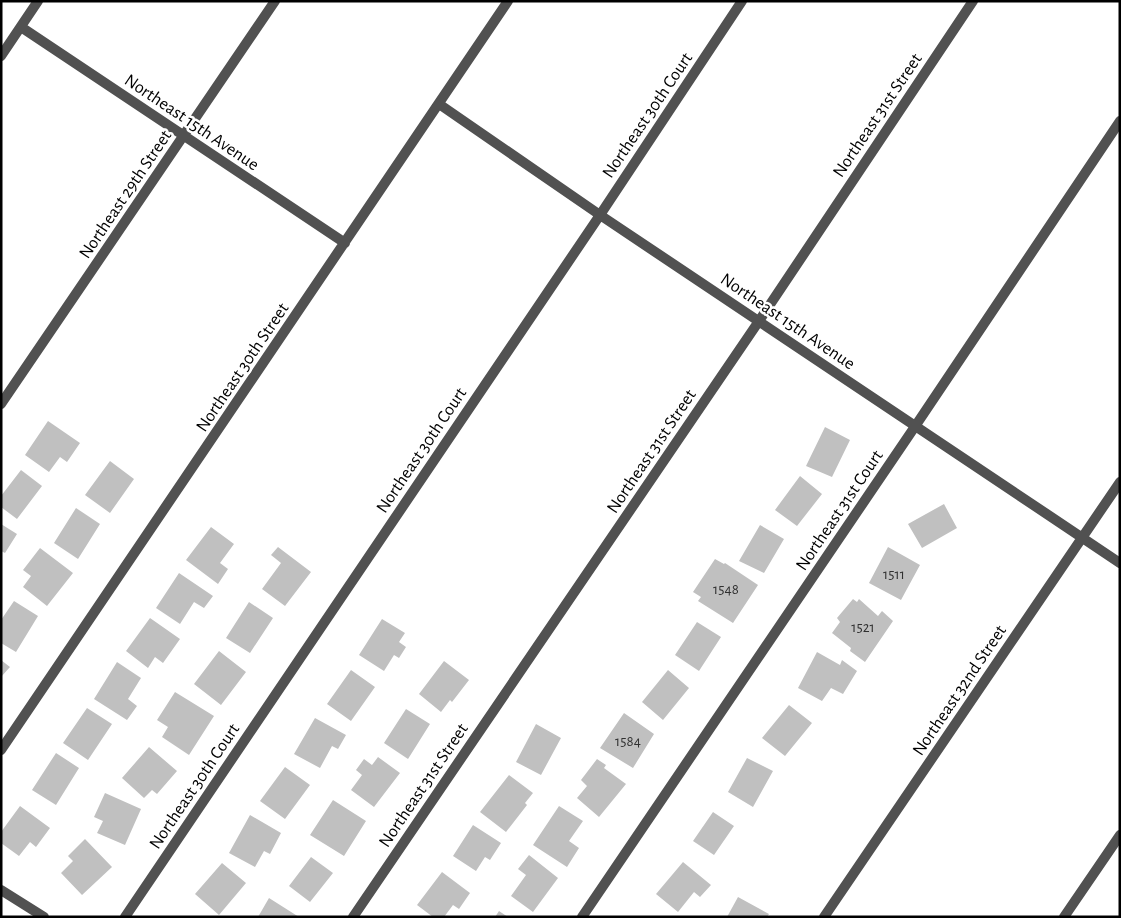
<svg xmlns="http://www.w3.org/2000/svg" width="1121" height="918" viewBox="0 0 1121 918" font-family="'Alegreya Sans',sans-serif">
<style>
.building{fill:#c0c0c0}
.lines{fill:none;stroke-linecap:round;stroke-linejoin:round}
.street{stroke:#515151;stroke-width:10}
.labels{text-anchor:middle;stroke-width:5;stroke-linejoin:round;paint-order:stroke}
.number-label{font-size:15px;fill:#303030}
.street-label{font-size:18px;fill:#000;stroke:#fff}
</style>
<rect width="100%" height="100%" fill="#fff"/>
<path class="building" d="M48 421 80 443 67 462 60 457 49 472 25 455Z
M825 427 850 440 832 477 806 466Z
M110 461 134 479 110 513 85 495Z
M21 470 42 486 17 519 1 507V496Z
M800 476 822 494 797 526 775 510Z
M944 504 957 528 922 548 908 524Z
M76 508 100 524 78 559 54 543Z
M1 524 17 534 5 553 1 551Z
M760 525 784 539 764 573 739 561Z
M211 527 234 544 220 563 228 569 218 584 186 560Z
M278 547 311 572 285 606 262 589 281 563 271 555Z
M888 547 920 565 901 600 869 583Z
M40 548 73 573 47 606 23 587 31 576 23 570Z
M715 559 724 564 725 563 758 585 733 623 698 601 701 597 693 592Z
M179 573 213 596 204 608 194 602 180 624 156 608Z
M853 599 857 602 859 599 878 616 882 611 893 621 865 662 850 651 851 648 832 633 840 622 837 618Z
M14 601 38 616 16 652 1 643V620Z
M249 602 273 618 250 653 226 638Z
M150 618 180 639 163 663 155 657 148 668 126 651Z
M382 619 405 633 399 642 406 647 399 658 394 655 384 671 359 655Z
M697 622 721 637 699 671 675 655Z
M219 651 246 672 221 705 194 684Z
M817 652 840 665 842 660 857 671 843 694 831 688 822 701 798 688Z
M1 660 10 667 1 677Z
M444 661 469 680 452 702 450 700 441 712 419 694Z
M117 662 141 678 128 699 137 706 127 720 94 699Z
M351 670 375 687 351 721 327 704Z
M668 670 689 688 663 720 642 702Z
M175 692 214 716 189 755 162 737 168 727 157 720Z
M789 705 812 723 785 756 762 738Z
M87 708 112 724 88 760 63 743Z
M406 709 430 724 408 759 384 743Z
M624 713 654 734 633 768 600 748Z
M315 718 346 735 338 749 332 746 320 768 294 754Z
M536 724 561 738 541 775 516 762Z
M149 747 177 771 157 794 152 790 144 798 122 778Z
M56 753 79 768 56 805 32 790Z
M378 757 400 773 374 807 351 790 362 775 356 770 364 759 372 765Z
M747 758 773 771 753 807 728 792Z
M597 759 606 765 604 768 626 784 599 817 577 798 587 786 581 780Z
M285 767 310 785 285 819 260 801Z
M509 775 533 793 525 803 527 805 506 832 480 812Z
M105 793 141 809 125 845 97 833 103 821 94 817Z
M333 800 366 821 344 856 310 835Z
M20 806 50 828 36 847 30 842 19 856 1 843V832Z
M559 806 583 821 569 841 579 848 567 867 533 845Z
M713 812 734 826 714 855 693 841Z
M250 815 281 833 270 854 264 851 255 867 229 853Z
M473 825 501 843 490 860 485 857 476 871 453 856Z
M85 839 112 867 82 895 61 873 73 861 68 856Z
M529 855 558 878 533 912 511 896 526 875 518 869Z
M311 857 333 873 310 902 289 886Z
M683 862 711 885 700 897 694 892 678 912 656 894Z
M222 863 246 883 219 915 195 894Z
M442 872 470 893 459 909 453 905 444 917H433L417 905Z
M738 897 769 914 767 917H727Z
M269 898 299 917H258Z
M499 911 508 917H495Z"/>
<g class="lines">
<path class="street" d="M21 27 345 243
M1 56 38 1
M439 104 600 215 1120 563
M1 404 275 1
M1 750 508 1
M1 890 44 917
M125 917 600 215 742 1
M353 917 759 321 973 1
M582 917 916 425 1120 121
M824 917 1120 482
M1064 917 1120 835"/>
</g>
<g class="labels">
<g class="number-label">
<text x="894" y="579">1511</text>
<text x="726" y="594">1548</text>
<text x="863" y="632">1521</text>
<text x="628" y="746">1584</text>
</g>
<g class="street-label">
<text transform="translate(647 115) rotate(-56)" y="6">Northeast 30th Court</text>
<text transform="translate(877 115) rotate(-56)" y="6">Northeast 31st Street</text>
<text transform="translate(192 122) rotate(34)" y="6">Northeast 15th Avenue</text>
<text transform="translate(125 194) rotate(-56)" y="6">Northeast 29th Street</text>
<text transform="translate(788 321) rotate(34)" y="6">Northeast 15th Avenue</text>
<text transform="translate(242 367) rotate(-56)" y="6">Northeast 30th Street</text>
<text transform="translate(421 450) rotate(-56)" y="6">Northeast 30th Court</text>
<text transform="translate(651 451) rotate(-56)" y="6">Northeast 31st Street</text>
<text transform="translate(839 510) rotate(-56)" y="6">Northeast 31st Court</text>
<text transform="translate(959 690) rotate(-56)" y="6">Northeast 32nd Street</text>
<text transform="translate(423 785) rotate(-56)" y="6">Northeast 31st Street</text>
<text transform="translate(194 786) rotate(-56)" y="6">Northeast 30th Court</text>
</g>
</g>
<rect width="1121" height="918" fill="none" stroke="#000000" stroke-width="5"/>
</svg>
